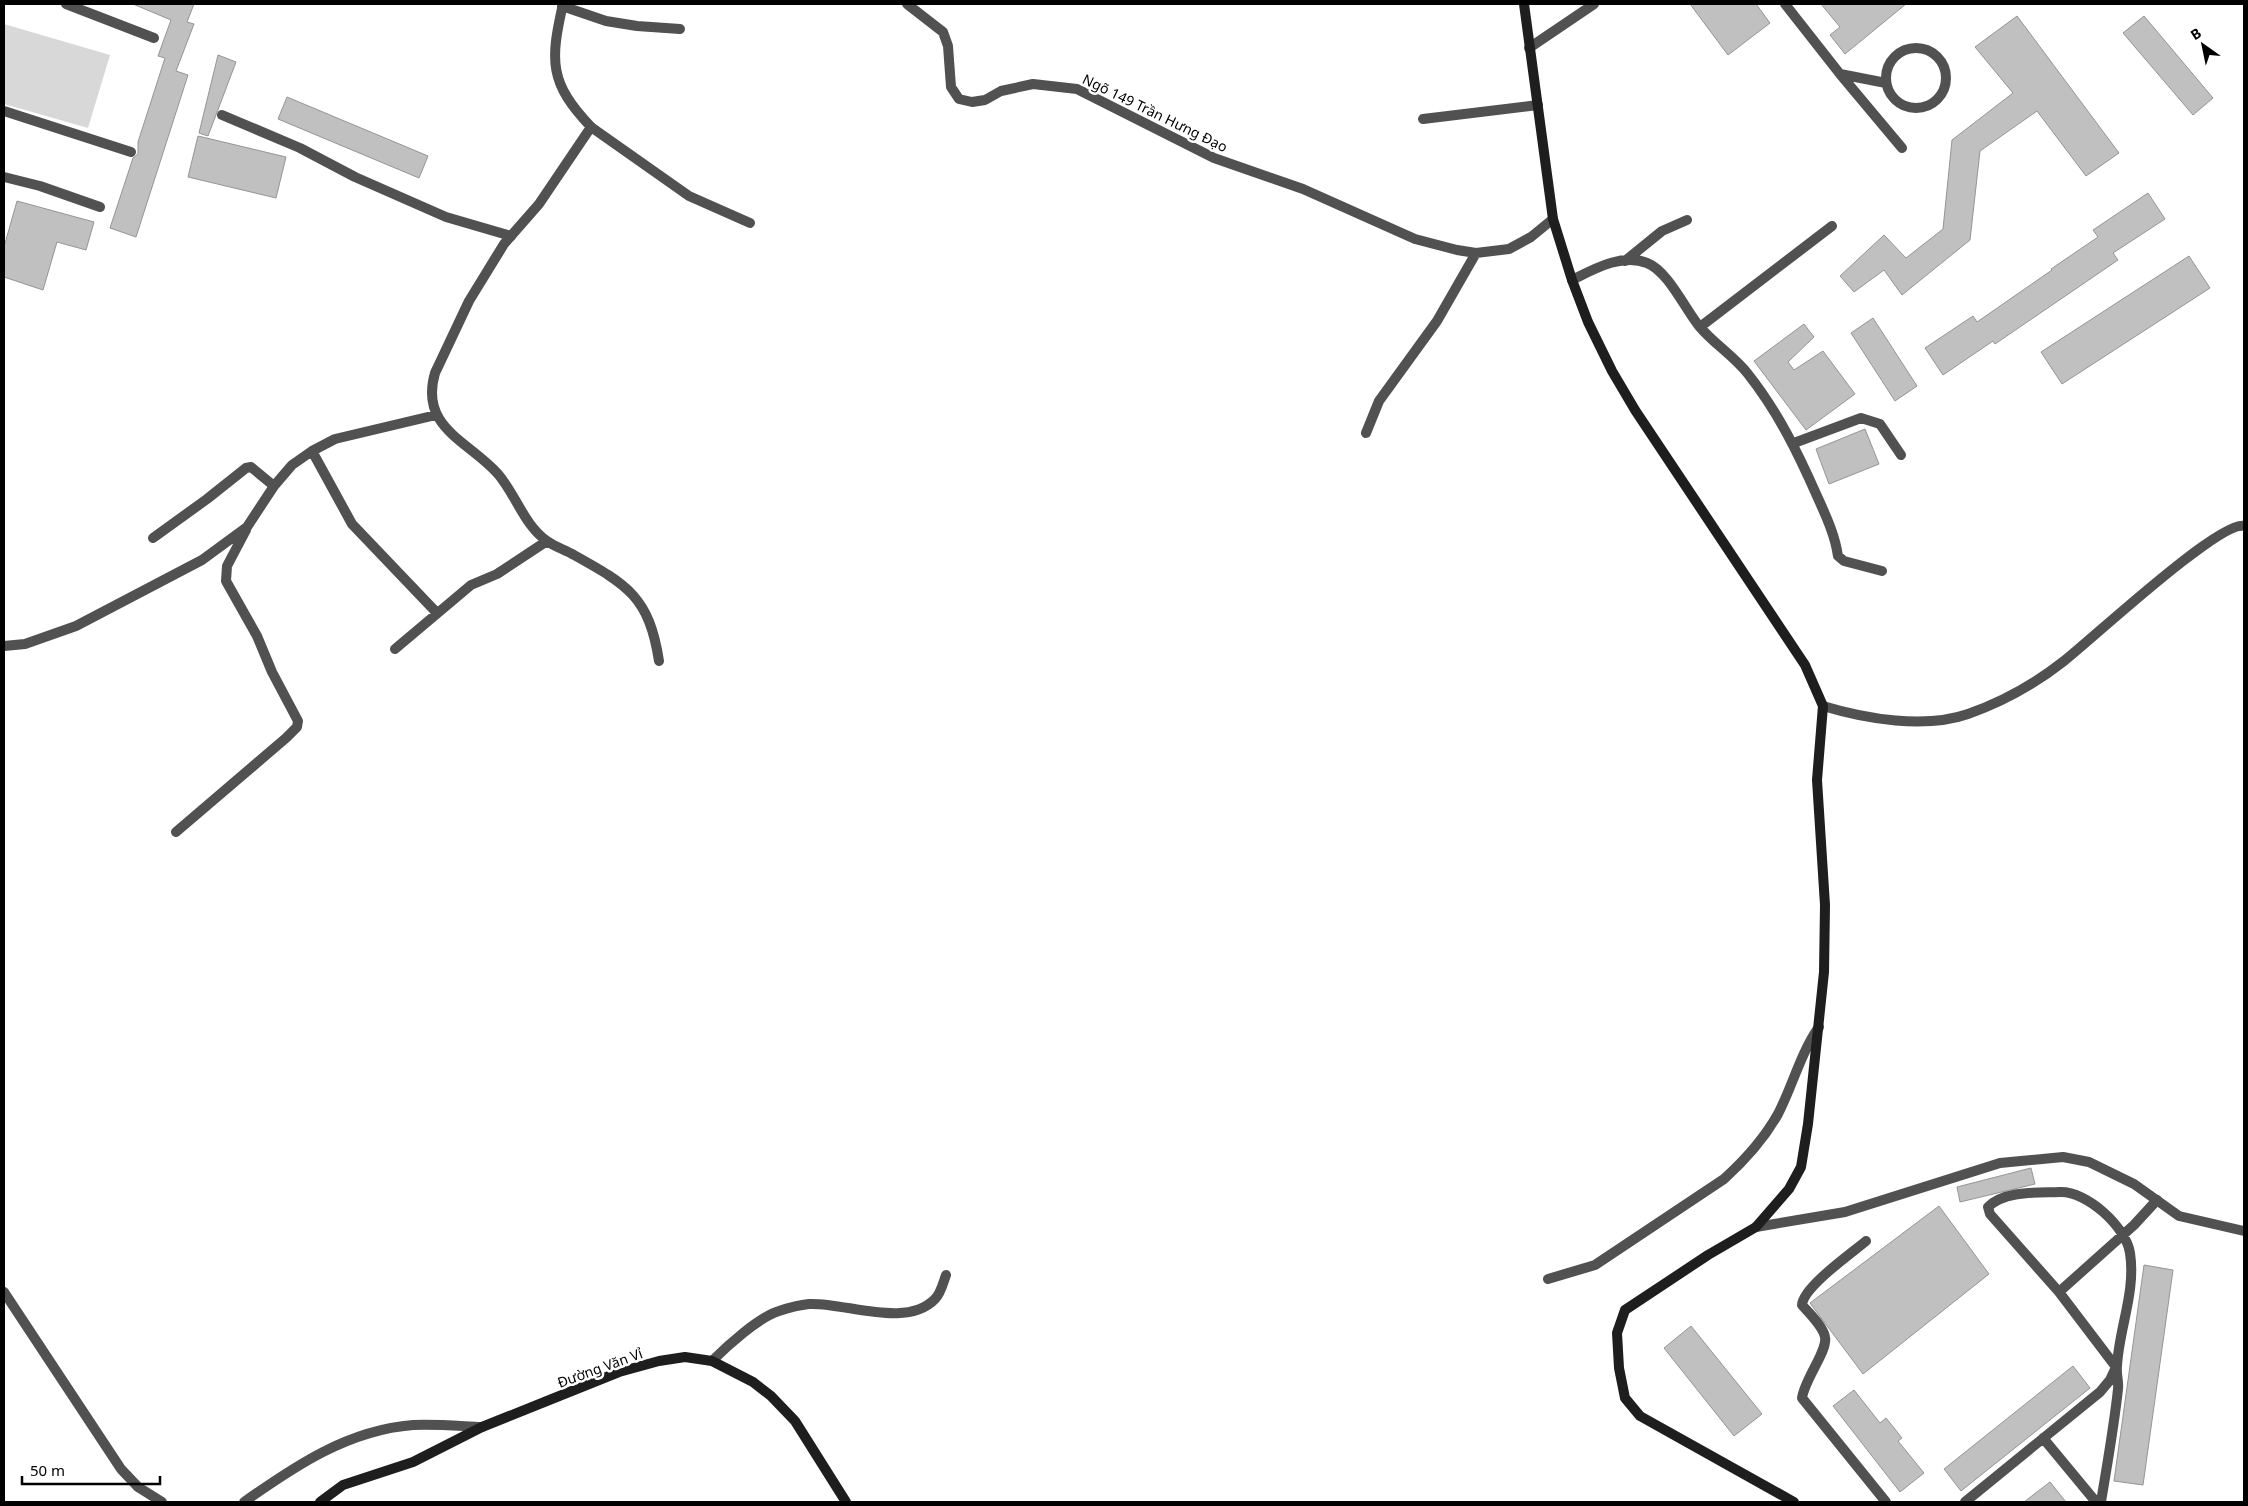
<svg xmlns="http://www.w3.org/2000/svg" width="2248" height="1506" viewBox="0 0 2248 1506" font-family="'Noto Sans',sans-serif">
<style>
.green{fill:#d8d8d8}
.building{fill:#c0c0c0;stroke:#959595}
.lines{fill:none;stroke-linecap:round;stroke-linejoin:round}
.lane{stroke:#515151;stroke-width:10}
.street{stroke:#515151;stroke-width:10}
.secondary{stroke:#1e1e1e;stroke-width:10}
.labels{text-anchor:middle;stroke-width:5;stroke-linejoin:round;paint-order:stroke}
.street-label{font-size:14px;fill:#000;stroke:#fff}
</style>
<rect width="100%" height="100%" fill="#fff"/>
<path class="green" d="M4 24 110 55 88 128 4 104Z"/>
<path class="building" d="M133 4H194L187 22 194 24 176 71 188 75 136 237 110 228 133 158 138 154V142L165 58 158 56 171 20Z
M1690 4H1756L1770 23 1728 55Z
M1821 4H1906L1845 54 1830 35 1840 27Z
M2017 16 2119 153 2086 176 2037 111 1980 151 1970 240 1902 295 1884 270 1854 292 1840 276 1884 235 1906 258 1943 229 1952 140 2013 93 1975 47Z
M2144 16 2213 98 2193 115 2123 33Z
M218 55 236 62 208 136 199 133Z
M287 97 428 156 419 178 278 119Z
M198 136 286 157 276 198 188 177Z
M2148 193 2165 219 2113 253 2118 260 1995 344 1993 341 1943 375 1925 348 1973 316 1977 322 2052 270 2051 269 2098 237 2093 230Z
M17 201 94 222 86 250 57 242 43 290 4 277V247Z
M2189 256 2210 288 2062 384 2041 352Z
M1873 318 1917 386 1895 401 1851 333Z
M1804 324 1814 337 1788 362 1794 370 1823 351 1855 394 1806 430 1754 361Z
M1865 429 1879 464 1829 484 1816 449Z
M2031 1168 2035 1184 1960 1202 1957 1187Z
M1939 1206 1989 1274 1863 1374 1810 1303Z
M2144 1265 2173 1270 2143 1485 2114 1481Z
M1691 1326 1762 1414 1734 1436 1664 1348Z
M2073 1366 2090 1388 1961 1491 1944 1469Z
M1854 1390 1880 1423 1886 1418 1902 1438 1898 1441 1924 1473 1900 1492 1833 1406Z
M2050 1482 2066 1502H2024Z"/>
<g class="lines">
<path class="lane" d="M66 4 154 38
M907 4 943 32 948 46 951 87 959 99 972 102 985 100 1001 91 1033 84 1077 89 1214 158 1303 189 1415 239 1457 250 1476 253 1509 249 1531 237 1553 219
M1785 4 1840 74 1886 83
M562 6 606 21 637 26 680 29
M1886 78a30 30 0 1 1 60 0a30 30 0 1 1-60 0Z
M1840 74 1902 148
M4 111 131 152
M222 115 300 148 355 177 446 217 511 236
M591 127 689 196 750 223
M4 177 40 186 100 207
M1366 433 1379 401 1437 321 1476 253
M1794 443 1861 418 1880 424 1901 455
M1866 1241C1852 1253 1803 1287 1802 1305 1809 1313 1823 1326 1825 1337 1828 1351 1805 1378 1802 1398L1886 1502
M2059 1292 1990 1214 1988 1207C2005 1190 2038 1193 2060 1192 2087 1191 2126 1227 2130 1253 2136 1292 2119 1328 2117 1366 2116 1374 2119 1382 2118 1389 2114 1427 2107 1465 2101 1502
M2043 1438 2096 1502
M1965 1502 2100 1392 2110 1380 2116 1367 2059 1292 2134 1225 2157 1200"/>
<path class="street" d="M563 4C550 61 549 83 591 127L539 204 504 244 469 301 435 373C419 428 469 441 498 474 516 495 524 525 547 541 555 547 566 550 574 555 628 585 649 597 659 661
M1529 48 1594 4
M1423 119 1538 105
M1625 261 1662 231 1687 220
M1572 280C1594 269 1622 253 1647 263 1668 271 1685 309 1699 326 1714 344 1734 356 1748 374 1778 412 1798 453 1817 496 1826 516 1835 535 1838 556L1844 561 1882 571
M1700 327 1832 226
M312 451 352 524 436 612
M153 538 207 499 246 468 251 467 274 486
M4 646 25 644 76 626 202 560 247 527 274 486 292 465 312 451 335 439 436 415
M395 649 471 585 497 574 547 541
M1823 706C1866 719 1925 729 1968 714 2002 702 2036 683 2064 661 2091 640 2220 520 2244 526
M176 832 286 738 297 727 298 721 272 672 257 636 226 581 227 566 246 530
M1756 1227 1845 1212 2000 1163 2063 1157 2089 1162 2134 1184 2179 1216 2244 1231
M1548 1279 1595 1265 1724 1179C1745 1160 1764 1139 1778 1114 1793 1085 1800 1054 1819 1027
M4 1292 121 1469 138 1487 162 1502
M712 1361C727 1346 759 1317 779 1311 788 1308 799 1305 809 1304 845 1302 906 1329 935 1299 941 1293 943 1283 946 1275
M244 1502C295 1466 348 1430 413 1425 436 1424 459 1426 482 1427"/>
<path class="secondary" d="M1524 4 1553 219 1572 280 1588 322 1612 371 1635 410 1805 665 1823 706 1817 780 1825 905 1824 972 1808 1124 1801 1167 1789 1189 1756 1227 1708 1255 1625 1310 1617 1333 1619 1368 1625 1398 1640 1416 1794 1502
M320 1502 343 1485 413 1462 482 1427 619 1372 659 1361 685 1357 712 1361 753 1382 771 1396 795 1421 846 1502"/>
</g>
<g class="labels">
<g class="street-label">
<text transform="translate(1155 113) rotate(26)" y="5">Ngõ 149 Trần Hưng Đạo</text>
<text transform="translate(600 1368) rotate(-20)" y="5">Đường Văn Vỉ</text>
</g>
</g>
<rect width="2248" height="1506" fill="none" stroke="#000000" stroke-width="10"/>
<g transform="translate(2203 45) rotate(327)" stroke="#ffffff" stroke-width="4" paint-order="stroke">
<path d="M0-4L9 19L0 12L-9 19Z" fill="#000000"/>
<text y="-8" font-size="14" font-weight="bold" text-anchor="middle" fill="#000000">B</text>
</g>
<path d="M22 1476v8h138v-8" fill="none" stroke="#000000" stroke-width="2.5"/>
<text x="30" y="1476" font-size="15" fill="#000000" stroke="#ffffff" stroke-width="4" paint-order="stroke">50 m</text>
</svg>
